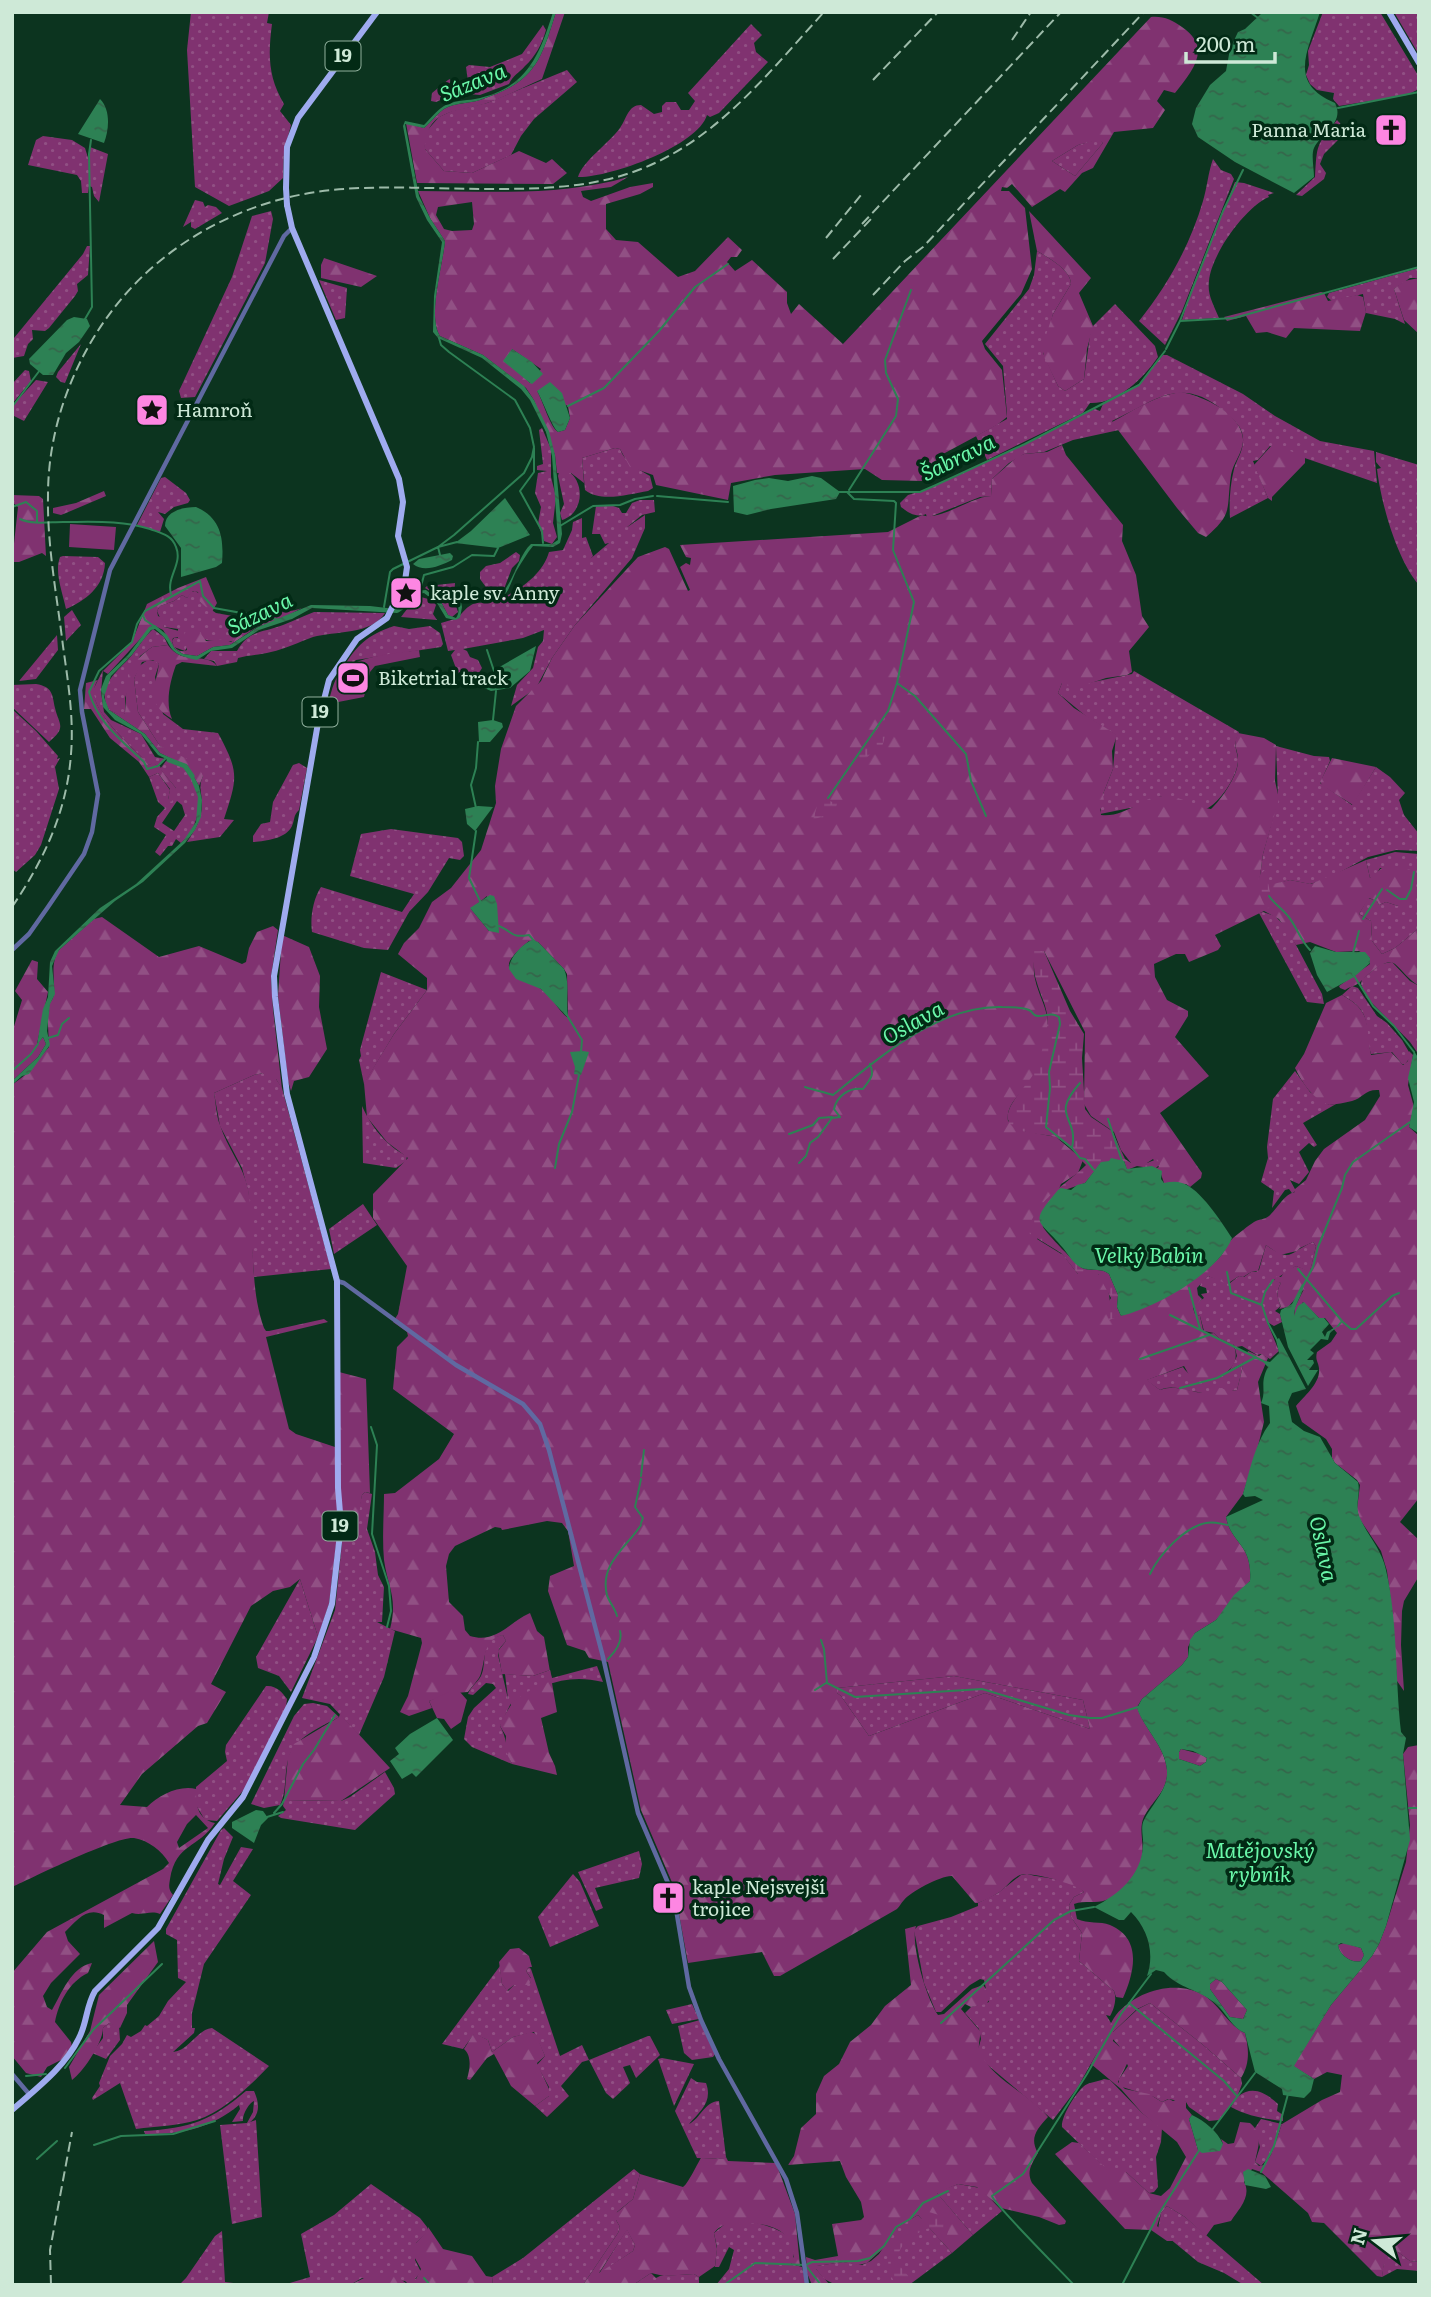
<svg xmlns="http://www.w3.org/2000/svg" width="1431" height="2297" viewBox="0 0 1431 2297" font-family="Literata,serif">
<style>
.grass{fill:url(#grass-dots);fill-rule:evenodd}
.forest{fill:url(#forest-firs);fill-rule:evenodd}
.wetland{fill:url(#wetland-marsh)}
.park{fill:#803270}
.water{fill:url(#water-ripples);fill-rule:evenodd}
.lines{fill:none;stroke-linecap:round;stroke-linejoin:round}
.stream{stroke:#2d8154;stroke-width:2}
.river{stroke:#2d8154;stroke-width:5}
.minor{stroke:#6069a1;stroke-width:4.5}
.major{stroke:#9fabef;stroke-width:6}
.rail{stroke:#9dbba9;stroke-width:2;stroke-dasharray:10 5;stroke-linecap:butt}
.major-bridge{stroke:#9fabef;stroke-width:6}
.labels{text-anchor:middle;stroke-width:7;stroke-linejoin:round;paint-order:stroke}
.shield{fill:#022a15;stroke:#91b09d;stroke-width:2}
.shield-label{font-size:18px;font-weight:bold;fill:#cee9d7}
.poi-label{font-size:19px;fill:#cee9d7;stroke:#022a15;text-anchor:start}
.water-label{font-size:21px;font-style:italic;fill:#6af7a9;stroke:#022a15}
</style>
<defs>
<pattern id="grass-dots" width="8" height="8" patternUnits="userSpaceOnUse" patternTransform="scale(1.75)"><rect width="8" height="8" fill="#803270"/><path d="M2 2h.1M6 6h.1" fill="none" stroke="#915084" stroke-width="1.8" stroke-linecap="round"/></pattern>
<pattern id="forest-firs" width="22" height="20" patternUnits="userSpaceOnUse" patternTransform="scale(1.75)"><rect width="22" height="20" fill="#803270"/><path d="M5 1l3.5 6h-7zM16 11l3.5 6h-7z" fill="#915084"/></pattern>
<pattern id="wetland-marsh" width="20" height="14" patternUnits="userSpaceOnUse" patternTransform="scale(1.75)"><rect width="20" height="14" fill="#803270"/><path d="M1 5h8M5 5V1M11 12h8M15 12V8" fill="none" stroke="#915084"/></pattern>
<pattern id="water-ripples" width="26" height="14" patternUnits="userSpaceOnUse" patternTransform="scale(1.75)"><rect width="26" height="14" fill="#2d8154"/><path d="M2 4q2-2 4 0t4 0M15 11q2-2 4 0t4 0" fill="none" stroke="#35664b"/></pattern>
</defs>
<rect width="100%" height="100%" fill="#0c341f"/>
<path class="grass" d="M191 12H269L267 23 272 24C268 55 268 77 284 104L280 111 291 125 284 152 283 178 269 191 229 206 195 187 187 50Z
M1323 12H1380L1419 77V89L1407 95 1339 106 1333 99 1334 93 1317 90 1310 84 1306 75 1309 65 1308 51Z
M1394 12H1419V55Z
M751 24 762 35 754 43 756 52 768 62 719 113 710 117 707 115C698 146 609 178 578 177 582 162 610 142 620 128 627 118 628 105 641 105L654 114 662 112V106L666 102H676L681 110H689L695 101 688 93Z
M543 25 546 30C542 44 535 57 525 66 519 73 513 75 509 84L480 95 457 93 436 102 431 101 432 93 448 80 450 79 452 91 469 89 466 67 469 65 490 67 522 54Z
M567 70 577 82 534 119 521 136 511 155 472 173 444 171 425 149V133L439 117 452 111 487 103Z
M1337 120 1347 131 1324 154 1320 164 1326 173 1324 179 1302 196 1296 195 1315 177C1317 144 1316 146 1337 120Z
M43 136 72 140 85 148 89 161 90 147 108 154 99 202 94 196 92 187 89 186 88 193H82L81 181 77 175 28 165 36 140Z
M1099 139 1103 143 1075 176 1052 161 1078 145Z
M1213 159 1221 170 1231 174 1234 179 1182 311 1165 345 1139 321C1168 285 1190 245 1203 201 1207 188 1208 173 1213 159Z
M1235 182 1244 183 1274 193 1268 195 1269 197C1245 207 1211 255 1209 281 1207 295 1214 305 1219 318L1182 320 1190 293Z
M195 200 203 202 205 207 208 205 216 207 222 213 195 229 191 227V222L183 227Z
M271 211 273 219 265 263 195 397 181 398 179 391 232 277 252 216Z
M87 246H90L88 275 77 284 78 291 75 296 49 328 45 331 32 330 33 339 28 344 24 356 12 358 14 338 83 254Z
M1037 251C1049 258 1071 270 1071 284L1053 314 1043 353 1058 386 1065 391 1084 379 1091 328 1115 304 1155 346 1158 357C1143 379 1117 404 1090 403L1083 413 987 460 976 436 1007 419V414L1003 366 985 344 1029 289 1034 275Z
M1419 268V278H1410L1394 289 1405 324 1395 319 1366 313 1363 294 1332 301 1327 297 1329 293Z
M319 280 347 288 345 318 336 320Z
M81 344 65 383 61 382 56 377 58 372Z
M1163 355H1167L1243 394 1275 416 1320 441 1374 451 1377 483 1270 446 1258 460 1253 461 1268 498 1230 518C1229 502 1230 485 1234 469 1237 459 1244 450 1243 438 1242 426 1234 420 1225 412 1180 374 1156 401 1112 421L1119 430 1073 440 1044 452 1024 454 1009 463 992 479 991 496 980 497 927 518 926 514C916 518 909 513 901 507L900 503 908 495 928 489 1020 446 1090 411 1095 409 1100 411 1103 404 1139 384Z
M25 370 29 371 31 381 12 404V384Z
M36 380 48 382 24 421 12 415V406Z
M542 428 551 449V477L556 497 553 523 557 537 552 544 544 541 538 524 541 507 535 493 538 473 547 471 537 470V466L543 464 539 430Z
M615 448 620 449C626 464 637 468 650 476L653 488 648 491C629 494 601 503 585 490L582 458Z
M1376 452 1419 465V585C1397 560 1381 503 1377 469L1381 468 1376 462Z
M568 471C586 483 583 514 562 520L560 513 564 504 558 476 559 472Z
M165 477 186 493 190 500 188 503 174 507 165 514 158 512 164 519 160 532 137 525 161 478Z
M640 500H654L655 512 642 515 626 528 645 515V528L632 558 575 625 552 658 536 688 511 706 517 685 533 668 538 647 543 641 544 630 523 638 463 649 467 651 470 657 478 660 482 668 472 684 465 683 457 671 451 655 455 650 448 651 441 623 458 618C477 593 479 609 502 598 522 589 543 573 549 552L563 550 572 530 573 522 582 518V538L586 537 593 556 590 559 609 543 605 544 600 534H592L596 506H613L619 508 622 513H626L632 503Z
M516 552 520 555 519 561 512 568 504 589 498 595 491 594 480 579V572L486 566 500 563Z
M63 556 98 557 105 563C104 587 85 601 66 609 63 593 54 573 60 557Z
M455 583 454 600 458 612 452 617 448 615 437 594V586L435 594 425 588 427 586Z
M195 591 200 594V602L216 613 255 620 257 625C254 627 235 641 232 641 230 642 206 641 204 639L187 647 185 651 174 647 172 641 174 638H178V629L164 627 157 611 160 606 174 601 182 595 187 598 191 592Z
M417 596 432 600 436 605 433 614 437 620 401 617Z
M72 610 81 625 66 641 64 617Z
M314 612 385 613C372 635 334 631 313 637 299 642 285 649 271 652 260 655 248 655 238 658L237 662 217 666 214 661 204 659 211 651H237C249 630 262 633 283 625 294 621 303 616 314 612Z
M394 626 409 629 430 626 440 633 443 644 441 647 356 660 349 667 342 669C357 645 367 635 394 626Z
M153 629 164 637 168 645 152 647 140 656 125 698V713L122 716 109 710C95 685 118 672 132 655 139 646 145 636 153 629Z
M57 635 58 650 36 679 19 681Z
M148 660 156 661 159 664 155 677 163 714 183 729 218 733C239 772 238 777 224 819L234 820 220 837 187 842C195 830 202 819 202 804 202 793 198 787 203 776L160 746 138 712 134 679 139 666Z
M103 670 101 692 104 712 111 720 141 734 155 757 166 759 157 766 154 763 149 765C132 745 95 718 93 690Z
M1134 671 1239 732C1233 746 1236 746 1238 759 1239 774 1220 803 1206 809L1161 796 1135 807 1100 814 1103 794 1113 769 1116 735 1087 717 1058 693 1062 683H1088L1132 674Z
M36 684C53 687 52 694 55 708 59 725 67 727 49 742L12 707V685Z
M12 709 36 731 58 756 57 759 60 758 55 767 59 789 41 845 35 855 16 872 12 869Z
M1276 746 1314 756 1329 757 1330 761 1320 783 1352 805 1376 767 1390 777 1405 793 1399 800 1404 815 1419 834V851L1396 850 1368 857 1327 879 1310 884 1290 880 1266 887 1259 883 1263 854 1278 799Z
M166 761C173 762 182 762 187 768 205 790 202 825 181 843L176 839 172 846H168L160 856 155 852 166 835 154 827 157 817 165 808 158 802 149 777 158 773 170 790 168 800 176 788 160 769ZM177 801 182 805 185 815 174 831 162 823Z
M299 763 307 768 299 810C293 816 295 819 292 826 286 839 265 841 253 842V836L261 824 270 822 273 802 293 765Z
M391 829 458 838 462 842 464 856 460 860 449 858 428 892 409 912 388 950 364 948 312 932C310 918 313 899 321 887L402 912 414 894 350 876 361 834Z
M1395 852 1419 854V928L1395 948 1382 954 1372 941 1371 921 1359 914 1368 898 1377 901 1379 905 1386 902 1398 906 1404 868H1380L1376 875 1370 878 1366 860Z
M1263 912 1275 916 1287 928 1322 994 1324 1004 1307 1002 1259 913Z
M1392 962 1410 981 1419 986V1055L1410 1042 1366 997 1361 984 1362 979 1381 964Z
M381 972 427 990 394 1034 364 1084 359 1060 361 1056 360 1050Z
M1352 986 1358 988 1377 1016 1387 1023 1402 1040 1409 1052V1059L1405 1064H1402L1392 1052 1371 1054C1362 1024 1375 1013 1342 995Z
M1295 1071 1310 1092 1329 1105 1336 1104 1303 1123 1317 1145 1314 1147 1309 1143 1299 1152 1309 1172 1299 1184 1290 1180 1296 1191 1292 1193 1289 1189 1285 1190 1272 1208 1274 1191 1261 1182 1268 1158 1267 1147 1273 1099Z
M263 1073 276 1079 282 1088 331 1269 254 1277 248 1190 242 1168 220 1126 214 1093 254 1075Z
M362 1106C371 1126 386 1146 407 1156L406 1161 396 1168 363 1163Z
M363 1204 377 1225 334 1254 329 1229Z
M1313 1242 1316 1246 1310 1272 1296 1266 1274 1280 1281 1283C1276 1291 1277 1298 1281 1306L1275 1311 1280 1314 1282 1322 1274 1326 1267 1322 1279 1351 1270 1359 1261 1354 1257 1355 1242 1346 1236 1347 1248 1354 1242 1364 1230 1370 1237 1356 1234 1345 1220 1339 1214 1333 1204 1331 1200 1316 1195 1314 1194 1305 1204 1298 1201 1294 1207 1293 1206 1288 1200 1286 1201 1282 1208 1276 1230 1283 1239 1276 1244 1277 1251 1272H1256L1259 1270 1266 1245C1292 1264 1289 1252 1313 1242Z
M1241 1366H1243L1237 1390C1230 1392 1205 1393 1198 1392 1183 1391 1174 1384 1160 1390L1146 1380 1183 1367C1197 1389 1223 1374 1241 1366Z
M365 1492 372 1494 367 1529 375 1552 378 1575 384 1587 382 1622H377L395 1631 384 1677 359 1735 330 1704 302 1698 335 1610 343 1533 354 1531 362 1495Z
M300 1579 318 1637 291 1692 279 1676 258 1668 256 1657Z
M503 1635 506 1641 499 1649 498 1655 508 1699 505 1674 533 1676 550 1670 552 1678 597 1666 603 1682C566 1673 542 1685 511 1703L500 1726C508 1740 505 1749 512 1764L472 1747 464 1739 468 1717 474 1708 496 1688 493 1684 486 1683 473 1695 468 1694C471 1686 477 1683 481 1676 488 1662 478 1639 503 1635Z
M954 1676 1083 1700 1090 1729 985 1693 869 1736 841 1696 837 1693V1688Z
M266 1686C276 1685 282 1692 287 1699L286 1707 248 1785 217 1821 205 1820 196 1805V1787L227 1761 225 1752 226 1745Z
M313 1703 327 1706 339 1717C321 1727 293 1738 288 1760 284 1775 287 1791 280 1805L264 1808 251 1804 294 1716 304 1704Z
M385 1772 394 1788 395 1794 355 1830 281 1818 278 1816 286 1810 283 1806 284 1800 341 1801 350 1797Z
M224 1828 233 1837 224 1859 218 1884 220 1885 241 1847 253 1849 233 1881 251 1895 204 1964 192 2013V2028H195L194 2033 173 2052C190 2050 196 2030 212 2028L269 2066C249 2087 224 2111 197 2120 178 2126 156 2126 136 2129L120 2083 93 2100 92 2098 100 2086 99 2083 110 2056 122 2044 127 2035 131 2037 141 2031 145 2025 147 2026 159 2016 168 2001 186 1982 178 1978 177 1940 166 1934V1929L221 1830Z
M639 1851 642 1864 639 1878 595 1888 603 1908 596 1911 578 1872Z
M573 1874 580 1882 599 1926 550 1947 538 1917Z
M1027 1874C1045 1879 1072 1878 1084 1892L1074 1897 1069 1905 1071 1917 1082 1933 1079 1961 1114 1991C1117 1999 1114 2009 1110 2016L1106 2015 1111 2023 1109 2031 1078 2087 1053 2120 984 2062 978 2050 981 2039 979 2029 965 2013 971 2007 989 2002 984 1980 980 1979 970 1985 941 2012H936L924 1983 915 1935V1929L918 1926 951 1917 978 1906V1903L998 1893 1021 1875Z
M500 1966 502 1984 508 1991 514 1985 530 1983 531 1978 526 1971 529 1967 531 1969 560 2056 582 2045 589 2060 648 2036H650L660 2055 636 2078 630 2065 623 2067 630 2083 613 2099 606 2093 589 2060 582 2062 561 2086 569 2096 547 2117 535 2106 549 2096V2087L537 2065 545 2056 534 2032 513 2037 492 2052 488 2040 474 2034 463 2049 442 2044Z
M1150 2003 1202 2044 1241 2078 1242 2084 1237 2097C1252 2085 1265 2092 1278 2104L1277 2111 1283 2115V2121C1265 2119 1247 2116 1231 2107L1234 2101 1219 2120 1209 2121 1189 2107 1186 2102 1168 2099 1162 2102 1154 2097 1119 2086V2079L1128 2066 1119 2046 1111 2037 1113 2032 1138 2009Z
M692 2004 699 2019 672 2024 666 2010Z
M700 2020 715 2054 713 2057 692 2060 684 2053 678 2026Z
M109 2023 119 2026 120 2040 106 2059 92 2053 103 2038V2028Z
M662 2058 694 2064 674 2106 658 2059Z
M691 2078 697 2082 706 2083C713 2102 700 2111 689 2124 700 2119 704 2102 719 2101L726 2157 725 2159 697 2158 675 2111Z
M1104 2079 1110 2080 1142 2113 1162 2128 1161 2142 1156 2157 1158 2187 1154 2192 1149 2193 1126 2172 1110 2173 1062 2127C1061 2117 1075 2094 1083 2087 1088 2082 1098 2082 1104 2079Z
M246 2091H254C259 2102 261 2114 250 2122L256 2120 262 2217 232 2224 220 2125 247 2123 253 2112 254 2101C249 2103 242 2115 243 2121L232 2122 240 2109 239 2105C211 2128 181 2135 145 2134L144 2131C190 2128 211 2121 246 2091Z
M1261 2119 1282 2124 1271 2155 1261 2166 1255 2162 1260 2147 1255 2128Z
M634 2169 640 2174 633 2199 617 2212 616 2220 620 2227 618 2233 583 2285H493L492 2277 523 2258Z
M371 2184 420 2218 427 2227 428 2232 416 2243 415 2260 421 2272 415 2279H425L429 2285H409L405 2281 362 2278 350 2285H283L310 2277 301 2234 334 2215Z
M958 2184 980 2188 1002 2211 973 2235 936 2192Z
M1167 2206 1185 2217 1264 2285H1244L1224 2273 1198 2262 1158 2229 1161 2213Z
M918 2215 952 2253 909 2285H836L824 2279 816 2269V2266L843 2262 862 2265 871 2261 879 2254 897 2227Z
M753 2222C774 2228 804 2234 791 2264L802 2267 806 2285H716L729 2269 734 2250 729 2247 719 2267H715L717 2247 714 2233 725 2224Z
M627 2229 635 2245 633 2251 599 2274Z
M222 2231 225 2282 250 2285H179L186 2278 215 2236Z
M1386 2243 1410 2261 1419 2262V2271L1397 2269 1382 2277Z
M651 2273 656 2278 660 2276 694 2274 699 2277V2285H633Z"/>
<path class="forest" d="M556 12H565L542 79C524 87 505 97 487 103 456 113 426 108 425 149L444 171 472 173 519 151 546 163 552 159 567 173 553 184 417 183 406 123 424 128C431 122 437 114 444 109 456 102 468 104 480 100 534 82 540 64 556 12Z
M1151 17C1164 16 1172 20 1182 27 1213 48 1192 71 1175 93L1164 90 1157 101 1165 110 1153 128 1114 132 1093 168 1082 173 1065 192 1060 189 1032 207 1012 184 1007 188 1002 187 1001 191H1009L1025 208 1032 269 1021 294 982 341 985 349 1002 370 1007 417 997 425 943 454 951 468 922 481 882 480 865 469 775 475 731 483 728 500 656 485 653 475 630 467 620 449 615 448 582 458 584 483 571 473H557L555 455 534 400 526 388 483 355 440 336C427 316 443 265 445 241L430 218 418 191C488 191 560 197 628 177L611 187 581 191 583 197 591 201 630 187 653 183V187L640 194 606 204V229L616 240 638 242 678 277 695 271 728 237 742 250 737 257H731L727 262 735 271 752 260 787 292V303L791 314 799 304 843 344ZM1099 140 1103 143 1075 176 1052 161 1078 145ZM472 202 474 224 472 230 452 231 444 229 436 215 438 207ZM512 349 541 369 530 383 515 369ZM537 391 568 406 570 418 565 430 558 432C550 427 543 401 537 391Z
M1029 211 1091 278 1079 293 1093 326 1087 349 1084 379 1065 391 1058 386 1044 357 1042 347 1053 314 1071 284C1071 270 1049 258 1037 251Z
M324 258 377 276 361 287 321 278V265Z
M1419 278V334L1404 320 1394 289 1404 281Z
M1321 292 1324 293 1328 301 1357 295 1363 297 1366 312 1360 331 1294 328 1286 338 1267 332 1256 333 1246 316 1227 321 1224 317Z
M1181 392C1203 396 1241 413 1243 439 1244 451 1233 463 1231 475 1226 509 1234 513 1206 537L1198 533 1177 508 1112 422C1134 410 1156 395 1181 392Z
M1273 444 1305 457V463L1272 497V501L1268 498 1254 465Z
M1062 445 1066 455 1123 525 1122 541 1136 575 1142 616 1149 627 1129 651 1132 672 1127 675 1106 678 1079 687H1071L1062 683 1058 693 1074 708 1117 735 1112 751 1113 769 1103 794 1104 802 1100 810 1101 815C1126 818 1142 796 1163 796 1180 795 1195 807 1211 809 1221 800 1239 774 1238 760 1238 748 1232 747 1238 733L1264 738 1276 745 1275 781 1279 799 1263 854 1259 883 1261 887 1290 880 1311 884 1366 860 1370 878 1383 867 1404 868 1414 871C1420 885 1411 901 1398 906L1386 902 1379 905 1377 901 1369 898 1359 914 1371 921 1372 941 1382 954 1395 948 1419 928V986C1409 980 1403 971 1395 964 1386 956 1366 976 1359 983 1355 986 1349 987 1345 990L1340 988 1339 986 1370 964V958L1359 951 1336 952 1310 942 1296 945 1279 919 1264 911 1215 935 1221 946 1218 950 1189 962 1185 954H1176L1154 964 1155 977 1167 1000 1188 1011V1016L1175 1037 1209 1076 1160 1113 1202 1173 1201 1178 1190 1187 1186 1184 1164 1183 1161 1174 1155 1169 1159 1167 1153 1159 1147 1163H1131L1121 1150 1114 1132 1091 1116 1084 1104 1085 1032 1044 951H1035C1034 960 1033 970 1035 979 1040 1001 1051 1011 1047 1037 1045 1046 1039 1067 1035 1075 1027 1090 1005 1101 1008 1121L1024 1131 1056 1137 1083 1160 1078 1173 1061 1184 1037 1239 1063 1255 1078 1274H1098C1111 1287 1111 1302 1109 1319 1150 1308 1186 1289 1217 1260 1224 1254 1227 1243 1233 1238 1238 1234 1249 1225 1254 1222 1259 1219 1264 1220 1269 1216 1278 1208 1284 1194 1295 1192V1189L1306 1180 1315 1161 1324 1149 1365 1120 1380 1096 1379 1090C1365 1089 1363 1098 1352 1101 1345 1103 1336 1104 1329 1105 1312 1098 1303 1084 1295 1068L1304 1054 1326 1003 1342 995C1373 1012 1365 1025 1371 1055L1391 1052 1403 1065 1408 1061 1409 1051 1413 1055 1408 1085 1414 1107 1409 1127 1419 1136V1498L1400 1522 1419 1540V1576L1404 1601 1402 1611 1401 1645 1404 1691 1397 1681 1391 1602 1387 1571 1381 1551 1359 1518 1357 1509 1360 1485 1357 1480 1335 1463 1332 1458V1449L1326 1439 1302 1422 1296 1406C1304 1396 1321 1383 1319 1368 1318 1361 1315 1360 1317 1352L1331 1342 1337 1333 1325 1318H1319L1303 1302 1294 1317 1295 1307 1304 1289 1288 1307 1279 1309 1281 1306C1277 1298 1276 1291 1281 1283L1274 1281 1277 1276 1281 1277 1285 1271 1296 1266 1310 1271 1316 1246 1313 1242 1300 1248 1297 1251 1280 1255 1266 1245 1258 1271 1251 1272 1243 1277 1239 1276 1227 1284 1208 1276 1197 1288 1198 1295 1202 1299 1193 1308 1195 1314 1200 1316 1203 1330 1209 1334 1214 1333 1220 1339 1233 1344C1245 1369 1215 1384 1192 1380L1184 1366 1147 1380 1160 1390C1173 1385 1184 1389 1196 1392 1201 1393 1208 1391 1214 1391L1216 1387 1231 1391 1237 1390 1243 1366H1241L1248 1351 1259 1356 1262 1354 1268 1358 1258 1382 1264 1422 1258 1446 1243 1494 1226 1517C1231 1544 1253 1544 1250 1581L1216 1620 1195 1633 1188 1647V1657L1182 1665 1142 1699 1137 1707C1144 1729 1165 1746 1167 1770 1169 1793 1146 1805 1142 1823 1140 1833 1144 1845 1142 1856 1140 1871 1121 1896 1106 1900 1096 1904 1085 1900 1074 1904L1077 1919C1088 1924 1100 1921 1110 1925 1143 1939 1134 1973 1123 1998L1116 1997 1114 1991 1079 1961 1082 1933 1071 1917 1069 1905 1074 1897 1084 1892C1077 1884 1030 1871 1020 1875 1012 1878 1006 1888 998 1893 992 1897 985 1900 978 1903H975L952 1876C942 1875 910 1892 904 1900 901 1903 900 1906 897 1909L780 1976H774L762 1952 688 1963 674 1887 641 1810 608 1662 589 1658 585 1651 567 1645 548 1591 550 1576 574 1566 568 1531 562 1523 547 1521 502 1530 501 1528 495 1527 455 1546 449 1554 446 1566 449 1602 463 1616 465 1630 470 1636C496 1644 508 1623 530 1613L537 1631 544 1637 557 1712 541 1718 549 1753 555 1766 557 1775 512 1764 505 1750 506 1736 500 1726 501 1721 511 1705 510 1703 537 1686 552 1681 550 1670 533 1676 502 1674 498 1651 506 1641 503 1635C483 1639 486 1658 481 1673 480 1679 472 1686 468 1692L456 1693 429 1701 432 1708 409 1716 400 1712 408 1696 422 1643 421 1638 390 1629C398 1598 388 1588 384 1560 382 1538 384 1515 384 1494L395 1493 439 1459 454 1434 393 1389 397 1347 408 1336 407 1332 393 1322 398 1314 407 1266 373 1218V1194L408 1158 387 1142 367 1117 364 1083 394 1034 427 990V978L398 954 404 943 419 928 432 902 451 888 481 850 496 803 495 786 501 749 516 706 541 681 552 658 575 625 638 557 665 547 669 549 688 591 690 590 680 567 686 563 690 565 691 558 686 557 680 545 888 532 922 515C939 522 970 497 991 496L992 479 1017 457 1024 454 1047 452ZM487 896 489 931 471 909ZM529 941 538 942 564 969 567 974 568 1018C557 1010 553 996 541 989 515 971 490 973 529 941ZM954 1676 1083 1700 1090 1729 985 1693 869 1736 841 1696 837 1693V1688Z
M104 491 106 496 66 513 61 515 53 513V508L76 503Z
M12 495 39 496 43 499 46 556 42 553 19 562H12L18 507 12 502Z
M206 577 217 603 212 612 200 602 198 592 193 591 187 598 182 595 174 601 160 606 157 611 158 616 162 618 164 627 179 631V637L173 638 172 641C173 648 181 654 187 650L184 634 188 629 199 631 206 641 223 639 231 642 244 631 256 626 257 621 250 619 265 610 277 608C285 613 293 611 302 608L279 620 257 627 230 645 213 647 197 656 183 654 175 649 163 630 153 625 108 674 103 671 132 642 147 604 178 588Z
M168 645C183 667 206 651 217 666L182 662 176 665C170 681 165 703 172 719 145 703 155 689 159 664L153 660 142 662 134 679 138 712 160 746 198 764 203 776 199 786 188 767 160 753 145 734 109 710 121 715 125 713C128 680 122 669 152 647Z
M98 680C79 705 134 747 149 765L154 762 157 766H160L162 771 176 788 175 797 171 802 168 800 170 789 158 773 149 777 139 762 110 738 91 709H84L86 683Z
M1332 758 1376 767 1353 805 1323 786 1320 782Z
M102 917 159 957 199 946 242 964 246 962 249 948 257 932 273 926 278 930 271 977 273 1009 282 1089 276 1079 268 1080 263 1073 254 1075 214 1093C216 1103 216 1115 220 1125 227 1148 243 1165 248 1189 256 1235 248 1283 264 1328L266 1331H269L324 1319 328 1322 266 1337 289 1429 296 1434 335 1447 338 1529 329 1604 318 1637 300 1579 290 1587 273 1591 251 1606 211 1684 226 1692 207 1723 198 1726 142 1774 120 1805 147 1807C159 1795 179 1785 196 1789 196 1805 197 1819 215 1823 199 1848 176 1843 170 1879 169 1886 168 1889 173 1895L160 1914C150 1910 143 1916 132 1913L104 1928V1915C87 1906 77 1920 65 1932L68 1941 80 1954 51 1983 43 1996 47 2007 52 2010C62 1993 71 1967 92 1963L88 1973C69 1982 59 2002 55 2022L71 2042 72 2047 61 2060 47 2067 41 2077 26 2073 12 2056V1973L47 1932 163 1869 169 1863C162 1851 148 1840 134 1838 116 1836 34 1877 12 1887V1085L25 1075 49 1047C49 1034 46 1016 50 1003 52 1000 54 997 54 993 55 977 50 964 59 950L94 919ZM196 1815 208 1828 179 1848 177 1842 187 1824Z
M282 935 309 947 320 976 319 1007 327 1049 309 1077 294 1081 291 1091 288 1081 278 996Z
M32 960 38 962 37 979 48 992 37 1044 43 1037 46 1044 38 1057 12 1081V1033L22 1000 15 991Z
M339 1372 366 1379 370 1493 365 1492 362 1495 359 1515 352 1532 343 1531 339 1486Z
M340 1714 390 1768 341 1801 284 1800 288 1757 294 1744 339 1717Z
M1419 1745V2262L1410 2261 1387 2244 1382 2277 1377 2276 1324 2223 1312 2222 1308 2213 1261 2172 1252 2169 1244 2182C1252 2196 1239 2209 1231 2221L1214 2225 1206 2236 1185 2217 1167 2206 1161 2213 1157 2226 1173 2241H1167L1151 2230 1125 2229 1055 2154 1072 2142 1079 2143 1110 2172H1126L1149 2193 1161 2196 1170 2188 1186 2157 1177 2142 1142 2113 1121 2089 1091 2064C1098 2051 1108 2026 1116 2015 1137 1990 1177 1979 1205 1996 1220 2006 1229 2026 1245 2033 1249 2049 1250 2064 1241 2078L1202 2044 1150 2003 1137 2009 1113 2032V2041C1135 2060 1129 2058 1118 2082L1125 2089 1149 2094 1162 2102 1169 2099 1173 2101 1180 2098 1186 2102V2108L1192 2115 1189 2119 1198 2150 1223 2144 1221 2139 1228 2144 1234 2143 1240 2122 1250 2123C1264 2135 1258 2146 1255 2162L1259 2166 1264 2165 1271 2155 1282 2124 1322 2100 1340 2092 1342 2075 1327 2072 1314 2079 1293 2066 1331 2005 1372 1956 1379 1944 1386 1926 1406 1862 1410 1825 1403 1754 1408 1747Z
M1181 1749 1200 1754 1207 1758 1206 1762 1200 1766 1179 1759V1752Z
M916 1926C910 1944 927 2000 938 2015L944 2014 972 1989 983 1985 989 1993 990 1999 986 2004 971 2007 965 2004 961 2009 980 2031C981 2038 977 2046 980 2052 991 2079 1030 2094 1048 2117 1037 2129 1029 2138 1038 2153 1032 2164 1026 2171 1032 2183L1066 2221 1065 2224 1059 2225 1039 2217 1001 2208 977 2187 958 2184 937 2193 973 2235 952 2253 918 2215 897 2227 887 2245 867 2263 858 2265 843 2262 817 2266 816 2269 830 2285H812L807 2273 806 2257 815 2260 838 2256 832 2224 861 2220 864 2217 861 2202 846 2177 840 2161 788 2165 794 2156 801 2128 816 2114V2094L824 2076 839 2064 850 2042 871 2025 885 2006 911 1985 905 1929Z
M154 1941 158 1962 127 2005V2013L120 2028 109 2023 103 2028C103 2042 84 2071 72 2080L69 2067 90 2031 99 1995Z
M1344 1943 1361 1948 1364 1955 1361 1961C1352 1964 1339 1955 1338 1945Z
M519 1948 529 1956 532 1967H529L526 1971 532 1980 528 1985H514L504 1993 506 1989 502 1984 499 1962 510 1949Z
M1216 1979 1222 1982 1247 2010 1243 2019 1230 2017 1210 1989V1984Z
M531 2032 536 2034 545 2056 537 2063 549 2089V2096L535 2106 511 2086 494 2054 487 2058 470 2080 467 2079C470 2069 472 2056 464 2049L474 2033 488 2040 492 2052 513 2037Z
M726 2157 728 2161 776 2163 795 2214 800 2266 789 2263V2260L794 2257C792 2226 763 2222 739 2224 727 2225 722 2223 714 2233L717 2249 715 2266 699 2277 694 2274 664 2276 651 2273 633 2285H583L618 2233 620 2227 616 2220 615 2214 633 2199 640 2174 683 2187C688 2184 696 2166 701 2158L724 2159ZM627 2230 635 2245 633 2251 599 2273Z
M428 2227 443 2249 472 2256 486 2276 492 2277 493 2285H429L425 2279 415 2281 421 2269 411 2251V2248L426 2233Z
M374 2273 397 2277 409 2285H350Z"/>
<path class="wetland" d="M885 717 884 724 889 722 882 747 877 748 862 762 859 756Z
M826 792 828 800 832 802 838 800 835 811 813 820 818 803Z
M1265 870 1271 896 1275 900 1273 905 1267 909C1260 898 1252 879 1265 870Z
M1034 951H1044L1070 1011 1084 1034 1082 1058 1085 1109 1091 1117 1112 1131 1125 1159 1131 1163H1147L1157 1159 1160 1164 1155 1169 1137 1166 1127 1170 1124 1161 1101 1163 1085 1183 1056 1193 1041 1210C1040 1217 1040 1221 1043 1227 1045 1232 1078 1266 1082 1268 1091 1272 1100 1267 1109 1274L1118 1295 1117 1307 1121 1316 1109 1320 1105 1307 1111 1298 1098 1274H1078L1061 1253 1030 1234 1028 1230C1038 1197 1064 1187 1086 1165 1077 1156 1067 1141 1054 1137 1042 1133 1016 1135 1009 1122 1001 1107 1033 1081 1037 1067 1042 1049 1049 1033 1047 1014 1045 1002 1040 994 1037 983 1033 973 1034 961 1034 951Z
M929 2212 939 2215 949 2228 946 2238 940 2240 930 2228C917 2232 898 2243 898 2259 898 2266 906 2273 911 2279L909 2285H896C873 2247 906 2235 929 2212Z"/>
<path class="park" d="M70 524 116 527 114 550 69 547Z
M419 650 420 657 375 666 370 672 364 697 328 704C331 694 333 681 340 673 353 656 399 653 419 650Z
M449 1692H460L467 1700 461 1722 451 1729 444 1719 437 1718 429 1701Z"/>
<path class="water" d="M553 12H556C540 64 534 82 480 100 468 104 456 102 444 109 437 114 431 122 424 128L405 124 419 196 430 218 445 241C443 265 427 317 440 336L483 355 524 386 534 400 549 431 555 455 562 534 560 543 553 547 533 546C527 553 522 562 517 570 509 584 508 605 485 601 476 599 469 591 459 592L462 607 460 618 455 620 446 618 437 603 424 593C411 595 408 609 397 613L312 608 292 619 259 630 232 648 211 651 197 660C162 653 177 645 155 629L151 630 131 656 111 676 104 697 109 710 145 734 160 753 188 766 199 786 202 800 201 817 195 830 185 843 143 882 115 901 59 950 52 966 55 994 50 1004 47 1031 50 1045 29 1074 22 1076 12 1085V1081L38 1057 46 1044 43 1037 37 1045 43 1009 48 997 50 962 55 951 100 908 136 884 184 840 196 822 198 797 187 769 158 755 141 734 115 720 103 707 101 689 106 676 128 655 149 627 155 625 167 635 175 649 183 654 197 656 213 647 230 645 258 627 311 605 370 606 395 609 400 608 415 591 426 590 441 602 448 615 456 618C463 608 453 599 457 589 470 587 481 601 494 598 511 594 517 556 531 544H552L558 540 552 456 546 432 530 400 521 389 482 358 438 338 433 332 434 296 442 242 427 220 416 197 403 126 405 121 424 125C430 119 436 111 444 106 454 100 464 101 475 99 526 89 539 57 553 12Z
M1263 12H1320C1308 51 1287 83 1335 103 1345 123 1322 132 1314 148 1311 155 1314 168 1314 177L1294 193 1235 162 1198 137 1192 124 1196 108 1210 85 1226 71 1230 49 1238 32 1245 29Z
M100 99C111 110 109 130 104 143L78 134Z
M74 317 87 319 90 326 79 342 66 353 53 375H43L30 364 29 359 67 320Z
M512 349 532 362 543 374 532 384 530 383 503 361Z
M550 382 562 393 570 418 565 430 558 432C552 427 543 401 537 391Z
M812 476 821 478 840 492 836 499 771 509 747 515 734 512 733 486 755 480 769 478 788 481Z
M505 498 530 535 498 548 455 543 471 531Z
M196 507C221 518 224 538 222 563L216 567 181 577V548L165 526C165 511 183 507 196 507Z
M450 553 453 556 452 560C440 566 424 573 413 564L419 559Z
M536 646 530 671 510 688 491 691 482 687V683L496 669Z
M493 720 502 723 503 727 490 742H479L478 722Z
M478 806 493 807 475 831 467 824 465 809Z
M490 895 494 896 497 904 499 933 489 931 470 908Z
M532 940 538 942 564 969C571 985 564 1003 569 1019L541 989 516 979 509 969C509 958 522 944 532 940Z
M1315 946 1336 952H1365L1370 958V963L1354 977 1327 992 1317 975 1310 953Z
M583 1051 589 1052 581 1075 574 1074 575 1067 570 1052Z
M1414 1051 1419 1059 1418 1133 1409 1127 1414 1102 1408 1078Z
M1111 1158 1124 1161 1127 1169 1152 1166 1162 1171 1161 1179 1164 1183C1170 1182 1176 1181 1182 1183 1200 1188 1222 1223 1232 1238 1218 1273 1157 1307 1121 1316L1117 1307 1118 1295 1109 1274C1100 1267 1092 1272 1082 1268 1074 1265 1068 1254 1063 1248 1038 1217 1028 1226 1058 1190L1061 1188 1071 1190 1077 1185 1085 1183 1101 1162 1109 1161Z
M1302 1284 1304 1285C1302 1296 1294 1305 1294 1316L1298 1306 1304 1302 1319 1318H1324L1329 1324 1322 1332 1325 1337 1327 1332 1339 1325 1330 1333 1328 1340 1321 1339 1310 1350 1314 1353 1307 1360H1313L1314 1363 1309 1370H1318L1308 1386 1288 1347 1280 1314 1281 1310 1292 1304Z
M1279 1338 1306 1389 1292 1393 1288 1402 1292 1422 1304 1431 1320 1437 1335 1463 1358 1482C1361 1494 1354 1506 1360 1518 1368 1536 1382 1550 1386 1570 1398 1622 1395 1678 1401 1732L1406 1738 1403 1754 1410 1840 1386 1926 1379 1944 1372 1956 1331 2005 1294 2066 1314 2079 1311 2091 1304 2098 1283 2095 1282 2089 1255 2072 1245 2033C1232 2028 1227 2014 1217 2005 1200 1989 1179 1989 1164 1972L1156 1970 1147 1976C1155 1953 1148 1929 1131 1912L1124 1920H1119L1094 1907C1119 1894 1141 1876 1143 1846 1144 1838 1140 1827 1144 1820 1152 1804 1168 1790 1167 1771 1166 1747 1144 1729 1137 1708L1142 1699 1182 1665 1188 1657 1190 1640 1195 1633 1216 1620 1234 1595 1250 1581C1253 1544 1231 1544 1226 1517L1263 1500 1255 1496 1245 1497 1243 1494C1250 1470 1255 1443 1270 1423L1269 1406 1261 1403C1267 1390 1259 1384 1268 1367L1261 1360 1270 1362 1279 1353 1276 1340ZM1181 1749 1193 1751 1207 1758 1206 1762 1200 1766 1179 1759V1752ZM1341 1943 1361 1948 1364 1955 1361 1961C1352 1964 1339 1955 1338 1945ZM1216 1979 1222 1982 1247 2010 1243 2019 1230 2017 1210 1989V1984Z
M437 1718 453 1740 416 1777 412 1773 402 1779 390 1761 399 1754 395 1748 410 1734Z
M256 1810 263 1811 268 1818 261 1825 254 1843 232 1828V1822Z
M1192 2115C1205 2121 1217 2131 1223 2144L1220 2151 1202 2153 1198 2150 1189 2119Z
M1248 2169 1265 2176 1271 2187 1266 2189 1245 2185 1243 2172Z"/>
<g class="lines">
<path class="stream" d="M1250 12 1258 18
M1338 108 1419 92
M85 319 92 307 89 154 91 140
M1180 321 1234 318 1419 267
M1166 349 1180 321 1223 211 1243 170
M568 406 604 388 659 331 695 287 728 264
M12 407 40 370
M534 448V472L520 491 542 531 543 543
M849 490 896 416 898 399 886 373 885 360 911 290
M837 492H920L936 485 1025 444 1139 385 1165 351
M847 492 854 499 894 501 896 503 893 550 914 602 897 683 915 696 966 754 971 781 986 816
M657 496 728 502
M12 507 26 502 37 511V522
M20 519C33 525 49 522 63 522 93 522 121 520 150 529 161 533 172 535 176 547 183 564 166 577 171 594
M560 526 593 506 620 505 635 499 653 496
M440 555 438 547 457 542
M420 590 424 575 453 567 472 555 494 556 498 548
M384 607 390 572 393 569 438 547 454 535 524 473 532 457 534 447 530 428 515 400 449 352 441 345 439 338
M143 615 145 620 154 626
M487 650 494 671
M493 720 496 691
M165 759 158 766 147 769 144 762C121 740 98 723 89 692L99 671 132 642 137 624 145 611 200 581 203 596 214 608 280 620
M828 798 888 711 897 683
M476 808 471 785 476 768 478 742
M476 831 469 878 481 903
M1387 890 1400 899H1406L1411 889 1414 872
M1269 896C1274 904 1282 908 1288 916 1297 927 1300 940 1310 950
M1363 919 1382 889
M499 926C515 933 510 938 529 935L535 942
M1353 953 1359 931
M1353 974 1373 1006 1394 1026 1414 1052
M568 1017 582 1040 581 1052
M48 1038 58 1035 62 1024 69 1018
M12 1071 31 1054 38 1044
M805 1087C814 1090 823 1092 833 1095 880 1057 939 1005 1002 1007 1009 1007 1023 1007 1029 1010 1035 1013 1031 1015 1038 1016 1047 1016 1051 1012 1059 1017L1060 1024 1049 1072 1050 1088 1046 1127 1072 1148 1080 1158 1085 1159 1094 1170
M1108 1119 1122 1161
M789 1134 813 1125 819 1118 832 1117
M1072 1148C1079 1115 1049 1118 1080 1083
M799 1163 806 1156 810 1143 818 1137 832 1118 840 1117 834 1109C837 1096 849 1087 863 1089 870 1079 875 1076 870 1064
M555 1168 559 1144 572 1112 579 1075
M1298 1269 1342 1321 1338 1326
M1227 1272 1231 1293 1262 1305 1268 1323 1277 1340
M1303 1286 1313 1267 1318 1247 1342 1188 1345 1175 1353 1162 1410 1122
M1189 1288 1200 1329
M1262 1303 1265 1292 1273 1280
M1170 1315 1263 1361
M1343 1322 1351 1329H1356L1392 1296 1399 1293
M1140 1359 1209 1335
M1180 1388 1217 1378 1256 1357
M371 1427 377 1445 372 1534 389 1586 391 1611 387 1627
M641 1476 644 1450
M641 1479 635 1507 643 1518 641 1523
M1150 1574C1159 1555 1184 1527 1206 1523 1213 1521 1221 1524 1228 1525
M617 1616C615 1608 609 1602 607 1595 599 1564 627 1547 641 1525
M821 1640 824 1649 827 1683 855 1697 982 1689 1069 1715 1090 1718H1102L1138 1707
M608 1659C615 1652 623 1642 620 1631
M815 1690 826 1683
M1409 1808H1419
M274 1813 282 1804 303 1764 314 1750 335 1715
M267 1817 283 1812
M1129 2003 1224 2081 1236 2095
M941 2023 1054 1920 1071 1911 1094 1907
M65 2068 93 2030 162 1964
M26 2076 46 2074
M1212 2130 1255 2073
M94 2145 121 2136 173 2134 215 2121
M37 2159 57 2141
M1261 2172 1274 2146 1288 2094
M807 2267 821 2285
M424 2278 430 2285
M724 2285 755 2263 806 2265 812 2262 858 2261 870 2258 884 2246 896 2227 910 2219 923 2203 948 2191
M1074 2285C1062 2272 994 2204 992 2196L1023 2174 1027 2168 1087 2074 1121 2014 1151 1974
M1122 2285 1158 2215 1200 2149"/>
<path class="river" d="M169 760 185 766 192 776"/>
<path class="minor" d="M12 950 29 934 48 907 84 854 92 832 98 794 82 712 80 690 110 570 284 236 292 228
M337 1281 344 1283 456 1365 523 1404 540 1424 549 1450 603 1657 638 1813 674 1897 689 1987 701 2020 719 2059 786 2179 797 2213 807 2285
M12 2074 29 2094"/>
<path class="major" d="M1389 12 1419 63
M286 188 287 147 298 118 377 12
M12 2110C36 2089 65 2067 79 2038 87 2023 86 2006 95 1991L158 1928 208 1840 243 1797 314 1657 332 1604 341 1525 338 1488 337 1281 287 1094 275 997 274 976 318 723 329 680 357 639 387 618 405 581 407 567 398 536 403 502 399 479 292 228 287 205"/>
<path class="rail" d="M1012 40 1031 12
M873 80 938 12
M862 224 1061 12
M826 238 861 195
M833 259 871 219
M873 295 905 261 923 247 1144 12
M12 907C44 860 67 811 71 754 74 718 68 682 63 646 57 596 47 546 48 495 48 428 73 361 114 308 166 241 246 199 331 190 383 185 437 189 489 189 543 189 596 188 646 167 720 136 771 70 824 12
M51 2285 50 2250 72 2132"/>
<path class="major-bridge" d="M286 188 287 205"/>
</g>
<defs>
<symbol id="church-square" viewBox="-11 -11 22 22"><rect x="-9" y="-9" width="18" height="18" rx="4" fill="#fd86e2" stroke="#022a15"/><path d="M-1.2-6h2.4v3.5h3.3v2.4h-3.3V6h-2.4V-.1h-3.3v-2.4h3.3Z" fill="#111"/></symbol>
<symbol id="sight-square" viewBox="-11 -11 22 22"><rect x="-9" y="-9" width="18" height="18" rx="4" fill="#fd86e2" stroke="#022a15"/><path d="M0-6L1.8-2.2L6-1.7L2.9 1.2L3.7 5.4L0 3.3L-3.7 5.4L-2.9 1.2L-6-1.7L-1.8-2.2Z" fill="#111"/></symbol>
<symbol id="stadium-square" viewBox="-11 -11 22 22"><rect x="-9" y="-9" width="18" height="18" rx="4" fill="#fd86e2" stroke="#022a15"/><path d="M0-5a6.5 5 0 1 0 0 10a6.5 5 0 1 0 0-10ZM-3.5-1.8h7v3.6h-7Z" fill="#111"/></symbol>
</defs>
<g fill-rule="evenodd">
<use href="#church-square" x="1372" y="111" width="38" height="38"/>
<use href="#sight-square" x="133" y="391" width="38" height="38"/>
<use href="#sight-square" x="387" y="574" width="38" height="38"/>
<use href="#stadium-square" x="334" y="659" width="38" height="38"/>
<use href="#church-square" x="649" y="1879" width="38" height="38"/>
</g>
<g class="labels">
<g class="shield">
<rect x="325.5" y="41.5" width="35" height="29" rx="5"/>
<rect x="302.5" y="697.5" width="35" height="29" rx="5"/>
<rect x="322.5" y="1511.5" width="35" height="29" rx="5"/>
</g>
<g class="shield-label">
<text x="343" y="62">19</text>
<text x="320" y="718">19</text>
<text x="340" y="1532">19</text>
</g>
<g class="poi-label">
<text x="1366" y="137" text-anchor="end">Panna Maria</text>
<text x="176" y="417">Hamroň</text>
<text x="430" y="600">kaple sv. Anny</text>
<text x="378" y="685">Biketrial track</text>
<text x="692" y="1894">kaple Nejsvejší<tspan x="692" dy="22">trojice</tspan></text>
</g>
<g class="water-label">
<text transform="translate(473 83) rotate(-22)" y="7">Sázava</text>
<text transform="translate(958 458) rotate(-26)" y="7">Šabrava</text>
<text transform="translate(260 614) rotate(-26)" y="7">Sázava</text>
<text transform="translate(913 1023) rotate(-29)" y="7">Oslava</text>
<text x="1149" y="1263">Velký Babín</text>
<text transform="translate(1323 1549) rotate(78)" y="7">Oslava</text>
<text x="1260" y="1858">Matějovský<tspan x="1260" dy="24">rybník</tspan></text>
</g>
</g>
<rect width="1431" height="2297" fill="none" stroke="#cee9d7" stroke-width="28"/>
<g transform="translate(1375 2241) rotate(286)" stroke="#022a15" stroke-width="5" paint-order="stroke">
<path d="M0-5L12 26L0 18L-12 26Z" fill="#cee9d7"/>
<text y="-10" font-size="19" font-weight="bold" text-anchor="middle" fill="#cee9d7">N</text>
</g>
<path d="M1186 52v10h89v-10" fill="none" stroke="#cee9d7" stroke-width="3.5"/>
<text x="1196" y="52" font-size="21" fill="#cee9d7" stroke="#022a15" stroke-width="5" paint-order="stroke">200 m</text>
</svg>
